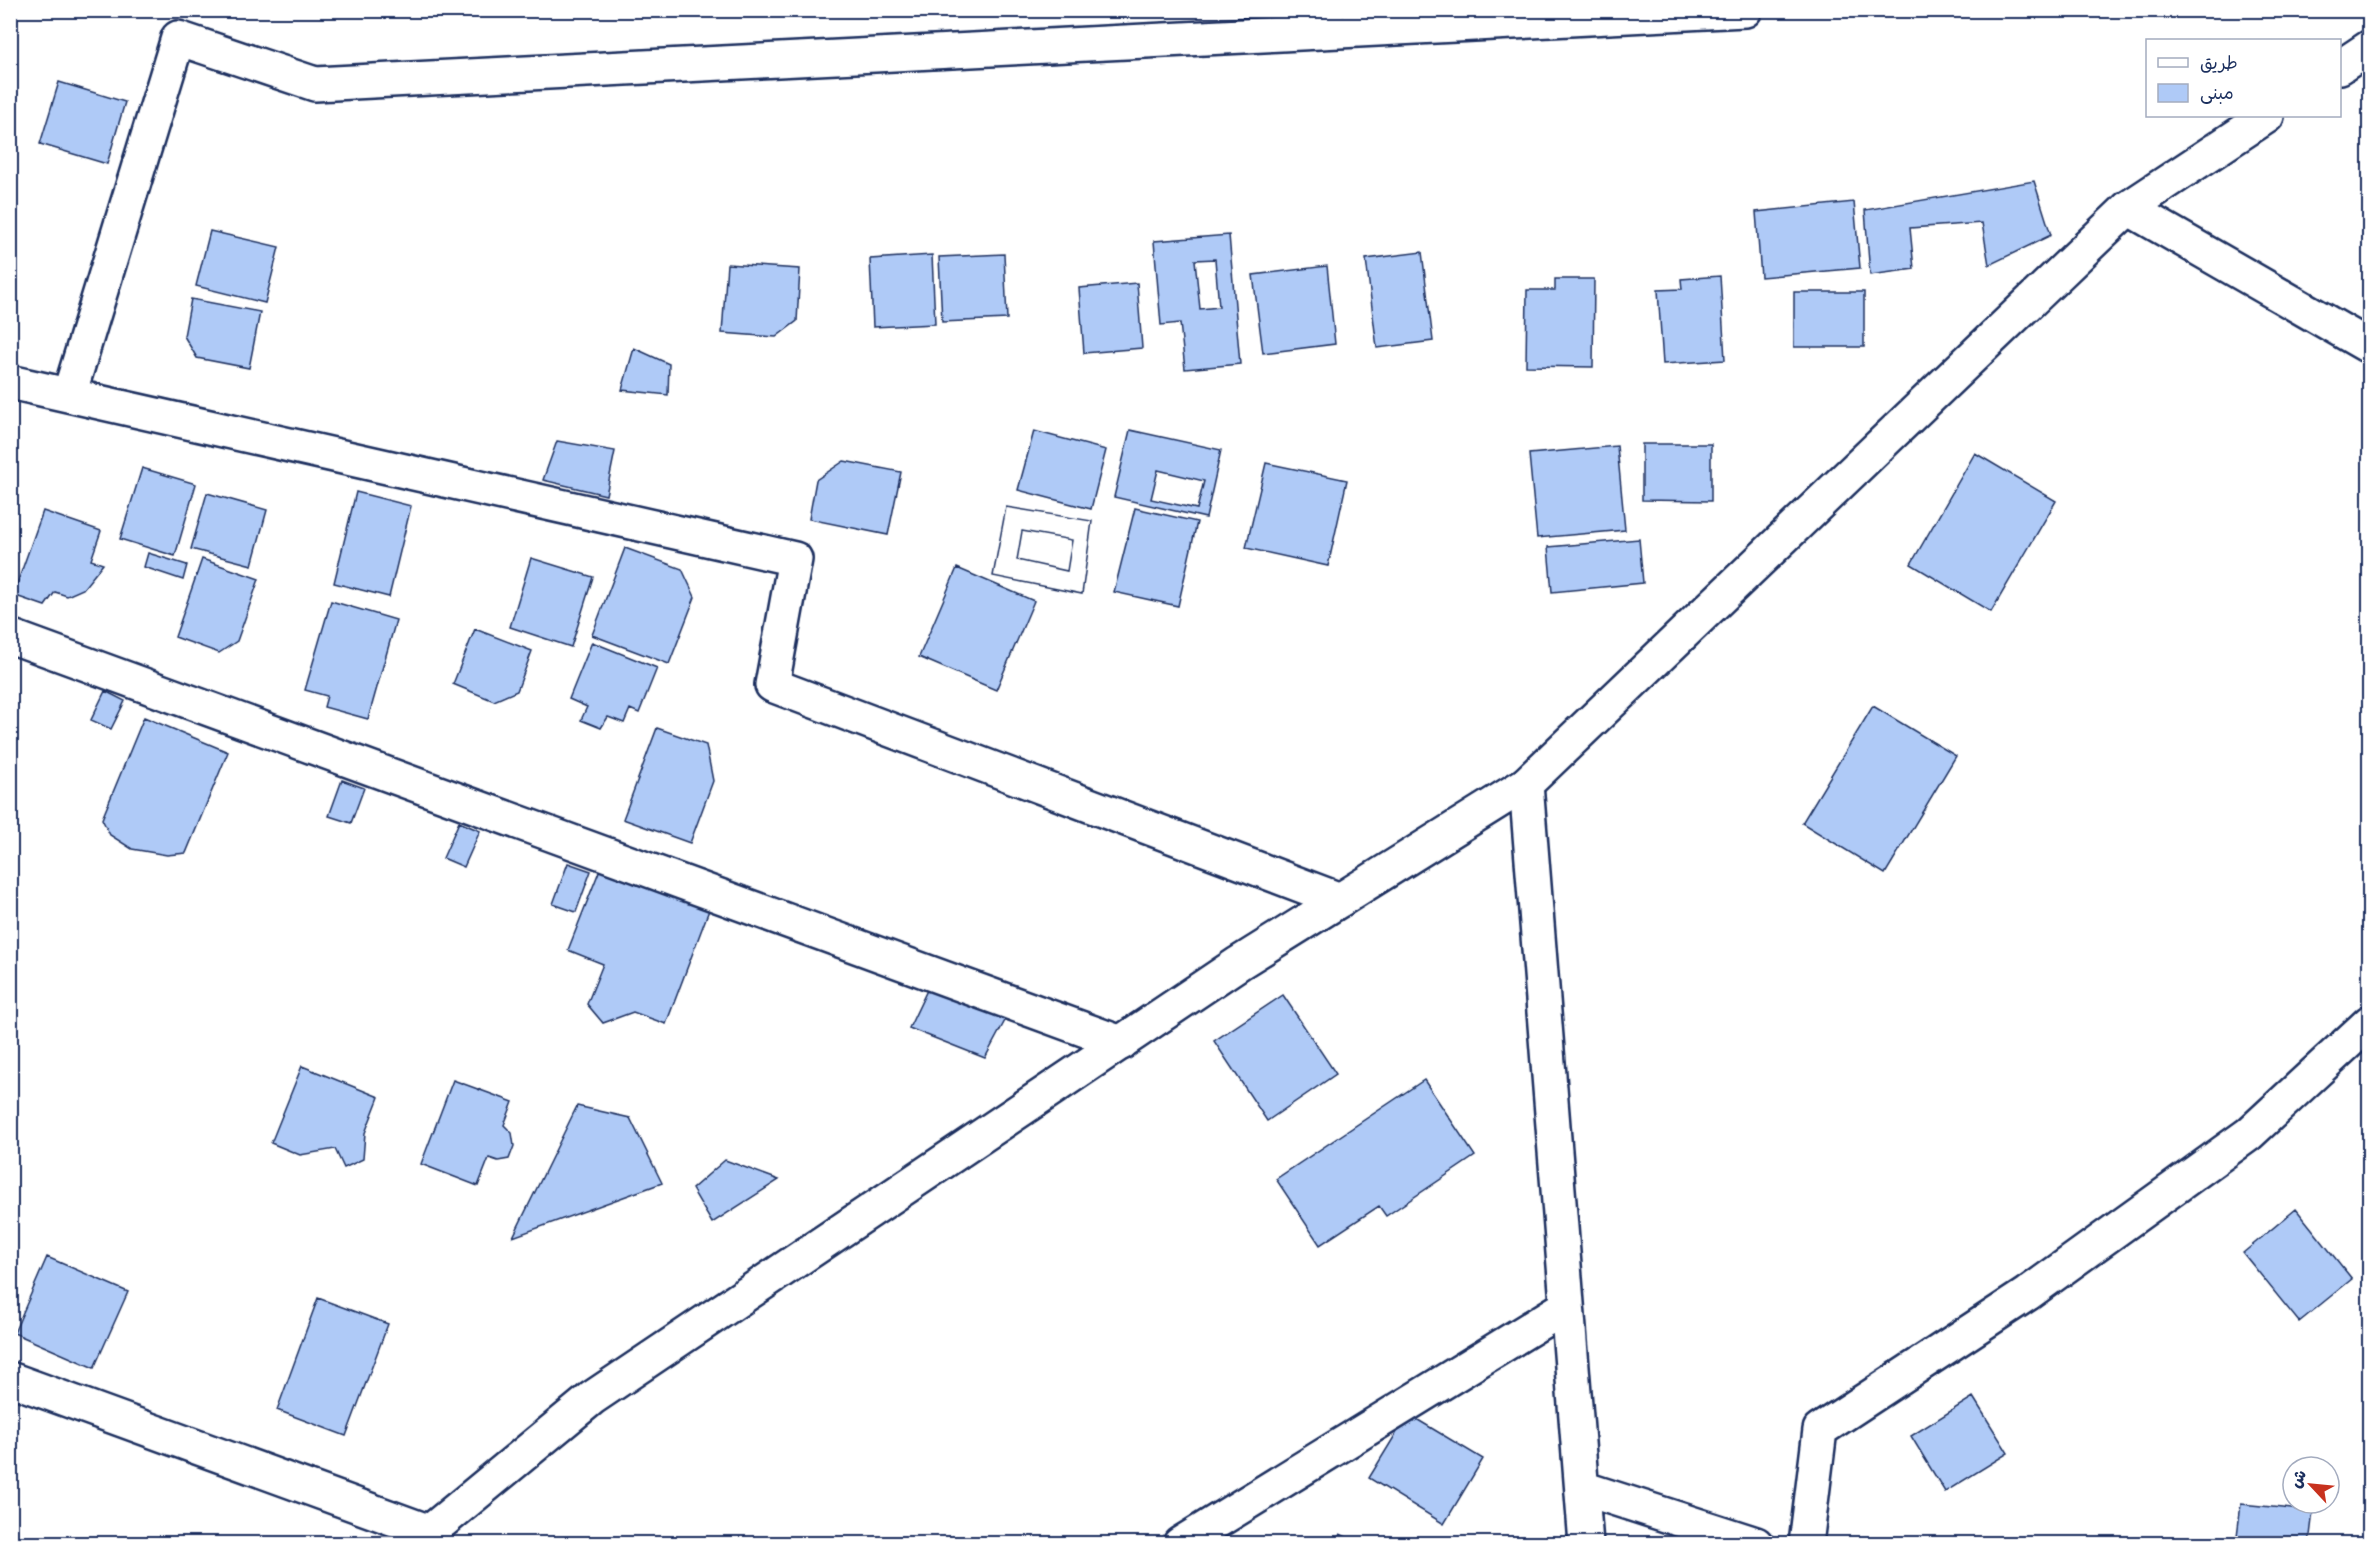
<svg xmlns="http://www.w3.org/2000/svg" width="2380" height="1554" viewBox="0 0 2380 1554" font-family="Sriracha,'Playpen Sans Arabic',sans-serif">
<style>
.building{fill:#afcaf7;stroke:#1b2f5e;stroke-width:1.5;fill-rule:evenodd}
.lines{fill:none;stroke-linecap:round;stroke-linejoin:round}
.street-casing{stroke:#1b2f5e;stroke-width:38}
.secondary-casing{stroke:#1b2f5e;stroke-width:38}
.street{stroke:#fff;stroke-width:33}
.secondary{stroke:#fff;stroke-width:33}
</style>
<rect width="100%" height="100%" fill="#fff"/>
<filter id="ink" filterUnits="userSpaceOnUse"><feTurbulence type="fractalNoise" baseFrequency=".0167" numOctaves="2"/><feDisplacementMap in="SourceGraphic" scale="12" xChannelSelector="R" yChannelSelector="G"/><feConvolveMatrix kernelMatrix="1 2 1 2 8 2 1 2 1" color-interpolation-filters="sRGB"/></filter>
<g filter="url(#ink)">
<path class="building" d="M59 82 125 102 107 164 40 144Z
M2034 181 2051 235 1989 265 1982 223 1910 228 1914 269 1870 275 1865 210Z
M1854 202 1860 268 1761 277 1756 212Z
M210 231 279 247 265 303 196 286Z
M1229 235 1240 364 1185 369 1180 323 1161 325 1154 241ZM1215 259 1219 307 1200 309 1195 260Z
M1422 252 1433 341 1377 348 1366 259Z
M1004 254 1007 319 942 322 939 257Z
M932 255 935 324 873 327 870 259Z
M727 264 800 269 797 321 776 337 722 333Z
M1327 266 1335 344 1263 353 1253 275Z
M1720 276 1725 360 1663 364 1658 290 1682 289 1681 279Z
M1555 279H1594L1593 367 1526 366 1527 290H1555Z
M1137 283 1142 348 1084 353 1079 288Z
M1794 292H1864V347H1794Z
M191 299 260 312 249 368 197 358 184 336Z
M634 348 669 364 668 395 622 390Z
M1130 430 1221 450 1206 518 1114 497ZM1158 470 1204 481 1197 509 1151 499Z
M1034 431 1106 450 1091 509 1018 490Z
M557 441 615 451 606 495 543 480Z
M1642 444H1711V501L1642 500Z
M1617 446 1625 530 1537 538 1529 454Z
M1975 453 2056 501 1991 612 1911 564Z
M844 461 901 472 888 535 809 519 816 480Z
M1266 463 1347 480 1328 566 1246 548Z
M142 468 196 484 175 556 120 539Z
M356 492 411 506 389 597 334 583Z
M207 493 267 510 252 565 191 549Z
M1006 507 1092 521 1082 594 993 576ZM1022 531 1072 540 1067 571 1017 560Z
M1006 507 1092 521 1082 594 993 576Z
M1135 508 1197 522 1178 606 1114 592Z
M43 511 101 531 91 560 103 564 83 589 67 596 55 592 45 606 13 595Z
M1022 531 1072 540 1067 571 1017 560Z
M1639 539 1643 583 1552 592 1548 547Z
M625 548 682 569 695 597 669 664 592 635Z
M148 553 187 565 183 580 144 567Z
M531 558 593 577 571 647 510 627Z
M202 559 259 579 237 641 219 653 175 637Z
M957 568 1034 601 996 690 919 657Z
M331 601 396 620 368 719 324 707 327 696 305 690Z
M475 629 532 651 517 691 494 701 453 684Z
M592 642 657 668 639 713 630 709 624 723 608 717 601 728 581 720 587 707 569 699Z
M105 691 125 701 111 729 91 720Z
M1873 706 1956 756 1885 874 1802 823Z
M144 717 228 752 186 853 167 855 132 849 110 835 102 819Z
M657 728 706 745 713 781 690 843 623 819Z
M342 780 364 788 351 823 329 816Z
M459 822 480 831 464 867 443 858Z
M568 863 591 871 576 912 553 904Z
M600 869 709 910 666 1024 633 1012 603 1023 587 1004 603 964 568 950Z
M929 986 1007 1017 985 1058 909 1028Z
M1283 995 1336 1074 1267 1121 1214 1041Z
M302 1066 379 1097 365 1133 363 1159 344 1168 335 1149 300 1155 271 1143Z
M453 1080 513 1102 504 1125 512 1133 514 1146 509 1159 498 1161 489 1158 478 1186 421 1164Z
M1424 1080 1475 1156 1386 1216 1379 1206 1320 1245 1276 1179Z
M577 1106 630 1118 662 1183 513 1237Z
M725 1160 779 1180 712 1223 692 1189Z
M2296 1209 2352 1279 2299 1322 2243 1253Z
M47 1257 128 1292 94 1368 14 1333Z
M318 1298 388 1324 346 1436 277 1410Z
M1973 1397 2008 1453 1945 1492 1911 1436Z
M1408 1414 1483 1459 1444 1524 1369 1478Z
M2241 1504 2313 1511 2309 1544H2236Z
M1340 1534 1357 1542V1544H1335Z"/>
<g class="lines">
<defs>
<path id="street" d="M2128 208 2370 347
M10 382 795 559 772 685 1340 900
M69 395 178 38 315 84 1745 10
M10 636 1121 1043
M1526 784 1586 1544
M10 1379 430 1532
M1582 1488 1756 1544
M1180 1544 1567 1306
M1806 1544 1820 1430 2027 1294 2249 1134 2370 1022"/>
<path id="secondary" d="M2340 67 2370 47
M415 1544 592 1398 1239 963 1526 784 2128 208 2267 116"/>
</defs>
<use href="#street" class="street-casing"/>
<use href="#secondary" class="secondary-casing"/>
<use href="#street" class="street"/>
<use href="#secondary" class="secondary"/>
</g>
</g>
<rect width="2380" height="1554" fill="none" stroke="#fff" stroke-width="36"/>
<rect x="18" y="18" width="2344" height="1518" fill="none" stroke="#1b2f5e" stroke-width="2" filter="url(#ink)"/>
<rect x="2146" y="39" width="195" height="78" fill="#ffffff" stroke="#a4acbf" stroke-width="1.5"/>
<rect x="2158" y="58" width="30" height="9" fill="#ffffff" stroke="#a4acbf" stroke-width="1.5"/>
<text x="2200" y="69" font-size="18" fill="#1b2f5e">طريق</text>
<rect x="2158" y="84" width="30" height="18" fill="#afcaf7" stroke="#a4acbf" stroke-width="1.5"/>
<text x="2200" y="99" font-size="18" fill="#1b2f5e">مبنى</text>
<g transform="translate(2311 1485) rotate(296)"><circle r="28" fill="#ffffff" stroke="#a4acbf" stroke-width="1.5"/>
<path d="M0-4.5L10 22L0 15L-10 22Z" fill="#c8321e"/>
<text y="-9" font-size="16" font-weight="bold" text-anchor="middle" fill="#1b2f5e">ش</text>
</g>
</svg>
